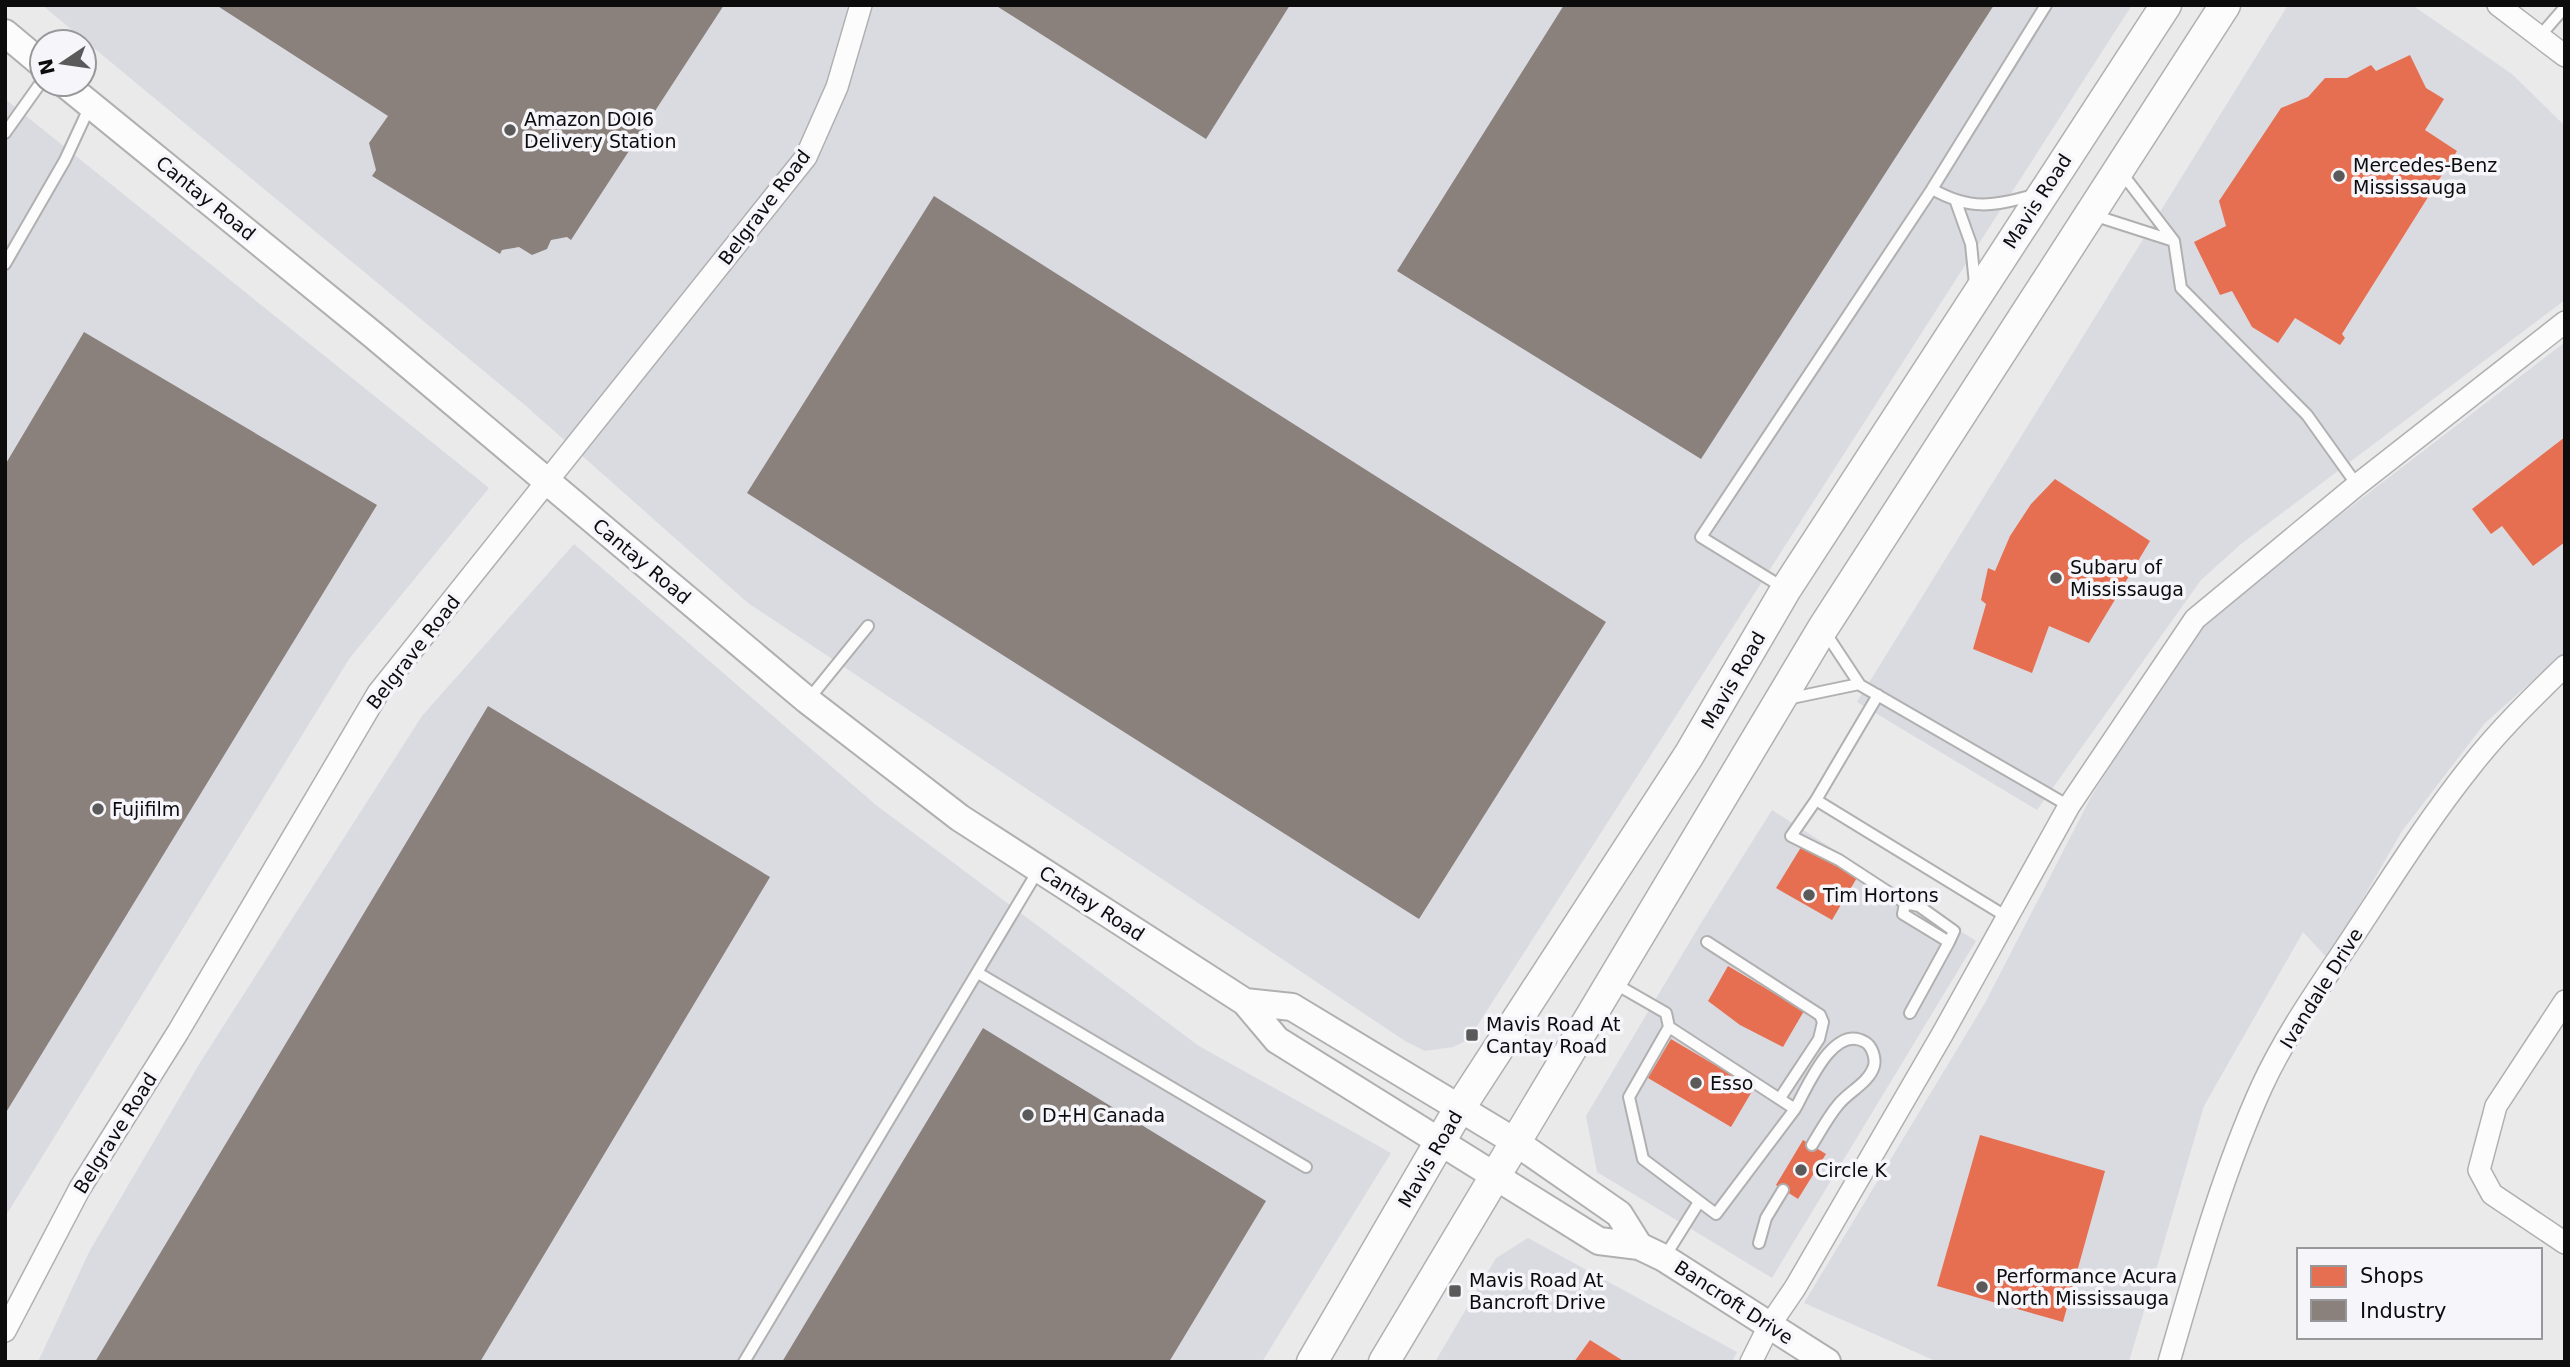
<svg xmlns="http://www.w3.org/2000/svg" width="2570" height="1367" viewBox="0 0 2570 1367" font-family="'DejaVu Sans',sans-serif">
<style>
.built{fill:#dadbe1}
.shops{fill:#e76f51}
.industry{fill:#8a817c}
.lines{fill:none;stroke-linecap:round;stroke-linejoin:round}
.service-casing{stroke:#b0b0b1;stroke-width:14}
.minor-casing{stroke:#b0b0b1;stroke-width:24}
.tertiary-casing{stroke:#b0b0b1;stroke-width:30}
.secondary-casing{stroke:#b0b0b1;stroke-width:33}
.service{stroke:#fcfcfc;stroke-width:10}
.minor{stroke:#fcfcfc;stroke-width:21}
.tertiary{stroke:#fcfcfc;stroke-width:26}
.secondary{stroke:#fcfcfc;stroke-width:30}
.poi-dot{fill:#5a5a5b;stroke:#f6f6fa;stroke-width:2.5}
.labels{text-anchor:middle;stroke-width:7;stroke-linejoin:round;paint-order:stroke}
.poi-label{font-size:19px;fill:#0c0c0d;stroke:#f6f6fa;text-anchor:start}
.street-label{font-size:19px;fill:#0c0c0d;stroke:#f6f6fa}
</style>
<rect width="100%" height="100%" fill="#eaeaeb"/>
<path class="built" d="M42 5H2132L1468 1040 1453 1047 1425 1051 1405 1041 748 603 526 406Z
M2288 5H2412L2512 74 2565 126V300L2241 544 2201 580 2037 810 1857 702Z
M5 99 489 488 349 659 5 1217Z
M2565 342V652L2485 723 2402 831 2328 959 2303 932 2204 1106 2129 1362H1938L1804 1303 1985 1003 2091 797 2197 625Z
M574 544 876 805 1199 1046 1391 1153 1262 1362H38L89 1252 201 1061 422 716Z
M1772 810 1976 941 1772 1278 1597 1172 1586 1116 1701 923Z
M1528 1238 1737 1352 1732 1362H1435L1496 1258Z"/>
<path class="shops" d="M2410 55 2426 88 2444 99 2425 130 2457 151 2342 334 2345 338 2340 345 2295 318 2278 343 2252 327 2232 291 2220 295 2194 242 2226 226 2219 201 2281 108 2308 97 2325 78H2347L2371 65 2376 71Z
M2565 437V542L2533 566 2502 526 2491 534 2472 509Z
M2055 479 2150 541 2089 643 2049 626 2032 673 1973 649 1986 604 1981 600 1988 568 1995 571 2010 536 2031 504Z
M1803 844 1858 876 1832 920 1776 888Z
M1728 966 1804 1011 1783 1047 1740 1025 1708 1001Z
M1671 1039 1754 1088 1731 1127 1648 1078Z
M1980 1135 2105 1171 2063 1322 1937 1286Z
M1803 1140 1826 1154 1798 1199 1776 1185Z
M1590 1340 1625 1362H1574Z"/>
<path class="industry" d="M216 5H724L571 240 567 237 551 240 547 249 532 255 519 247 502 250 500 254 372 176 376 170 369 143 388 116Z
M995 5H1290L1206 139Z
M1564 5H1994L1701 459 1397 271Z
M934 196 1606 622 1419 919 747 493Z
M84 332 377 505 5 1114V465Z
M488 706 770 877 480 1362H95Z
M983 1028 1266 1201 1169 1362H782Z"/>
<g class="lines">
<defs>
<path id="service" d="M2539 37 2565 7
M5 133 42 81
M2121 172 2174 241 2181 288 2307 415 2357 485
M1932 189 2046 5
M1956 202 1971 244 1975 284
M2093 215 2174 241
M5 264 65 160 90 106
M1784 588 1701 537 1932 189C1971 211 1992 206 2034 195
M1825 632 1860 685 2069 806
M1878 695 1816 800 2007 917
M1787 699 1859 684
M808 700 868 626
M1816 800 1791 836 1839 860 1905 903 1903 914 1949 942 1910 1013
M1905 903 1919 906 1954 931 1949 942
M1707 942 1820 1015 1823 1022 1819 1039 1780 1098
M978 973 1306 1167
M1612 982 1666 1013 1669 1027 1795 1109 1716 1214 1643 1159 1629 1097 1669 1027
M1795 1109C1807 1088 1833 1023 1865 1042 1872 1046 1876 1058 1874 1066 1869 1083 1848 1092 1838 1105 1828 1117 1820 1132 1812 1145
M1759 1243 1766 1218 1783 1190
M1664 1258 1699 1202
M744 1362 1039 869"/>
<path id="minor" d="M2498 5 2565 56
M2565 1001 2496 1106 2479 1170 2492 1194 2565 1243
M5 1331 80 1188 178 1032 378 693 806 157 837 87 861 5
M1751 1362 1769 1326 1795 1288 1943 1033 2069 806 2195 619 2357 485 2565 322
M2169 1362C2196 1269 2222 1174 2262 1086 2286 1034 2319 988 2350 941 2389 882 2427 821 2471 766 2499 730 2532 698 2565 666"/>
<path id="tertiary" d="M5 33 42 64
M65 84 372 334 807 700 960 818 1245 1002 1277 1040 1599 1241 1639 1246 1664 1258 1827 1362
M1245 1002 1292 1007 1514 1141 1619 1214 1639 1246"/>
<path id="secondary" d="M1312 1362 1459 1109 1689 755 1786 589 2166 5
M1384 1362 1823 628 2225 5"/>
</defs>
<use href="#service" class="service-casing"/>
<use href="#minor" class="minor-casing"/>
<use href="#tertiary" class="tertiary-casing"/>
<use href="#secondary" class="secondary-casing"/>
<use href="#service" class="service"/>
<use href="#minor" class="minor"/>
<use href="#tertiary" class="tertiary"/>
<use href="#secondary" class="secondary"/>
</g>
<g class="poi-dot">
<circle cx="510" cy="130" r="7"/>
<circle cx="2339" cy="176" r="7"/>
<circle cx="2056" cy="578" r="7"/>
<circle cx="98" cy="809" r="7"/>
<circle cx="1809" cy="895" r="7"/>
<rect x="1465" y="1028" width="14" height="14" rx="3.5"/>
<circle cx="1696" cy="1083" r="7"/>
<circle cx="1028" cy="1115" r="7"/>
<circle cx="1801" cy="1170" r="7"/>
<circle cx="1982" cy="1287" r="7"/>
<rect x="1448" y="1284" width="14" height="14" rx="3.5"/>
</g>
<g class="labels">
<g class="poi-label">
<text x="524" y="126">Amazon DOI6<tspan x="524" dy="22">Delivery Station</tspan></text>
<text x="2353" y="172">Mercedes-Benz<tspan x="2353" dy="22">Mississauga</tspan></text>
<text x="2070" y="574">Subaru of<tspan x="2070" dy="22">Mississauga</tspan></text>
<text x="112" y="816">Fujifilm</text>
<text x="1823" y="902">Tim Hortons</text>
<text x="1486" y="1031">Mavis Road At<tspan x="1486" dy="22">Cantay Road</tspan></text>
<text x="1710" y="1090">Esso</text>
<text x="1042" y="1122">D+H Canada</text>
<text x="1815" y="1177">Circle K</text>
<text x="1996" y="1283">Performance Acura<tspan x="1996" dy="22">North Mississauga</tspan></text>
<text x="1469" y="1287">Mavis Road At<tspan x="1469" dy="22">Bancroft Drive</tspan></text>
</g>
<g class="street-label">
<text transform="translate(206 198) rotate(39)" y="7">Cantay Road</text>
<text transform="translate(2037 201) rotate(-57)" y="7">Mavis Road</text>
<text transform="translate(764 207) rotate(-53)" y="7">Belgrave Road</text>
<text transform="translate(642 561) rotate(40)" y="7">Cantay Road</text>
<text transform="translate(413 652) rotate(-52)" y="7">Belgrave Road</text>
<text transform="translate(1733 680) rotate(-60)" y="7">Mavis Road</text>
<text transform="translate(1092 903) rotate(33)" y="7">Cantay Road</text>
<text transform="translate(2321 988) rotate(-58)" y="7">Ivandale Drive</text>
<text transform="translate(115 1133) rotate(-58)" y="7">Belgrave Road</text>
<text transform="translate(1430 1159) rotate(-60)" y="7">Mavis Road</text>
<text transform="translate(1734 1302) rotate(33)" y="7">Bancroft Drive</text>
</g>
</g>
<rect width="2570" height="1367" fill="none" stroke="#0c0c0d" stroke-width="14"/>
<rect x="2297" y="1248" width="245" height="91" fill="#f6f6fa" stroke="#98989b" stroke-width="2"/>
<rect x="2311" y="1266" width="35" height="21" fill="#e76f51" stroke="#98989b" stroke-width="2"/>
<text x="2360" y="1283" font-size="21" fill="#0c0c0d">Shops</text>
<rect x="2311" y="1300" width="35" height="21" fill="#8a817c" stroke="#98989b" stroke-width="2"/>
<text x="2360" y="1318" font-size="21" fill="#0c0c0d">Industry</text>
<g transform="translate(63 63) rotate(257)"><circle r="33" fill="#f6f6fa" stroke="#98989b" stroke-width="2"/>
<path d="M0-5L12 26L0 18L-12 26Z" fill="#5a5a5b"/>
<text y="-10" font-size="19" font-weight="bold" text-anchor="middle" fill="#0c0c0d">N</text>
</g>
</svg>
